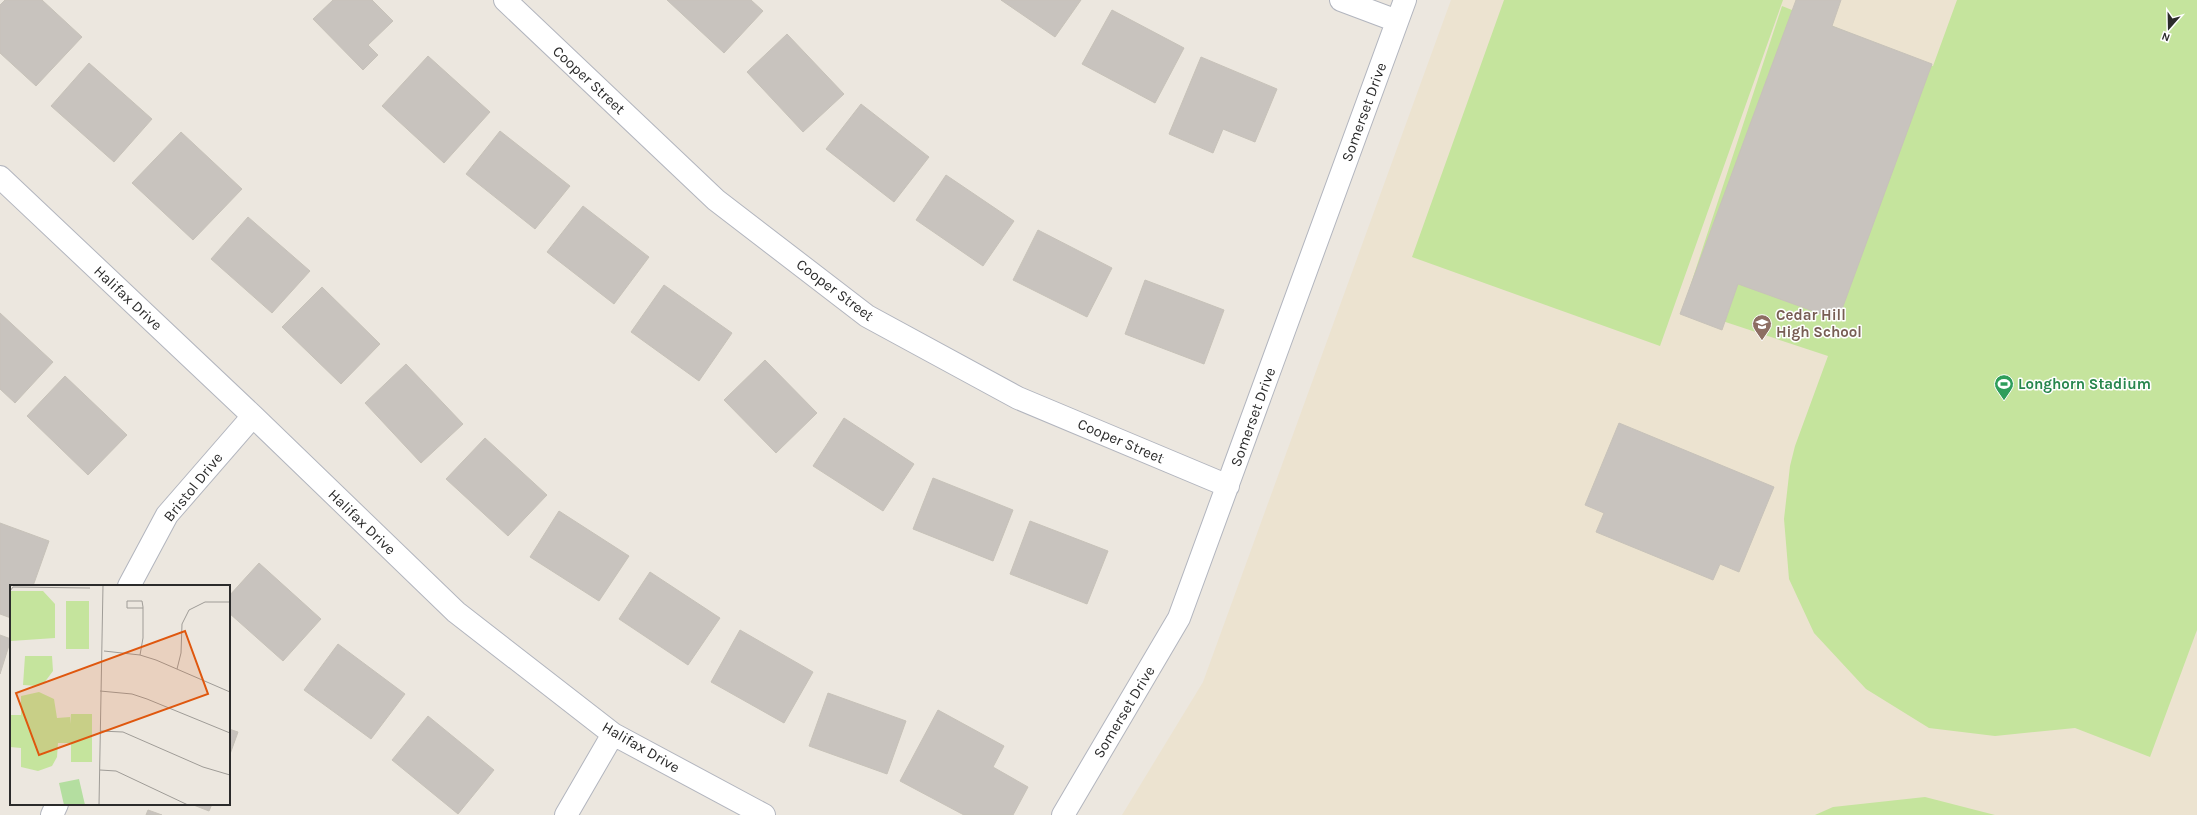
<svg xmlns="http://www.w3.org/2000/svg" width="2197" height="815" viewBox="0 0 2197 815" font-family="Karla,sans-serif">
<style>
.education{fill:#ece3d0}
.pitch{fill:#c5e49d}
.building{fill:#c8c3be;stroke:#c7c2b9}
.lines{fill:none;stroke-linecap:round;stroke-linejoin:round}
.street-casing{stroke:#b2b5be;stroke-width:24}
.street{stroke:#fff;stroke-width:22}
.labels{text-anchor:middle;stroke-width:3;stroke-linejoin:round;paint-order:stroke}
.street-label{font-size:15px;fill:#2b2b2b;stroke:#fff}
.education-label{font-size:15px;font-weight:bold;fill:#785e54;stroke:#fff;text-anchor:start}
.leisure-label{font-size:15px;font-weight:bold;fill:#27864d;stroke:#fff;text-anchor:start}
.inset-road{fill:none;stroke:#9f9c97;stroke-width:1}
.view{fill:#df570e;fill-opacity:0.15;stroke:#df570e;stroke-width:2}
.inset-edge{fill:none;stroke:#2b2b2b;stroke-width:2}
</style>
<rect width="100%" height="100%" fill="#ece7df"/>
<path class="education" d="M1451 0H2197V815H1122L1203 682Z"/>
<path class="pitch" d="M1504 0H1783L1660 346 1412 257Z
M1957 0H2197V630L2150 757 2075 728 1995 736 1929 728 1866 689 1814 633 1789 579 1784 519 1790 466 1795 446 1828 356 1683 308 1782 6 1933 66Z
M1925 797 1995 815H1815L1833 807Z"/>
<path class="building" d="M5 0H42L82 37 36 86 0 53V5Z
M333 0H372L393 21 368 45 378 55 363 70 313 19Z
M667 0H751L763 11 724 53Z
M1001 0H1081L1055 37Z
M1796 0H1841L1832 26 1932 64 1838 320 1738 284 1722 330 1680 314Z
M1112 10 1184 48 1155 103 1082 64Z
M787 34 844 94 803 132 747 72Z
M428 56 490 112 444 163 382 106Z
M1201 57 1277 89 1255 142 1223 129 1213 153 1169 134Z
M89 63 152 119 114 162 51 106Z
M861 104 929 157 894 202 826 149Z
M500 131 570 186 535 229 466 174Z
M181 132 242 189 193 240 132 183Z
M946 175 1014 221 983 266 916 220Z
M583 206 649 257 614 304 547 252Z
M248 217 310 271 272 313 211 259Z
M1038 230 1112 268 1087 317 1013 280Z
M1145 280 1224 310 1204 364 1125 334Z
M664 285 732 333 699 381 631 332Z
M322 287 380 344 341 384 282 327Z
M0 313 53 362 15 403 0 389Z
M765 360 817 413 776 453 724 400Z
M406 364 463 424 421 463 365 403Z
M65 376 127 435 88 475 27 416Z
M844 418 914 464 883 511 813 466Z
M1619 423 1774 487 1739 572 1720 564 1713 580 1596 532 1604 513 1585 505Z
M485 438 547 495 508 536 446 479Z
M933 478 1013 510 993 561 913 529Z
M559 511 629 556 599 601 530 557Z
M1030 521 1108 551 1087 604 1010 574Z
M0 523 49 541 33 586H11V618L0 614Z
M259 563 321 619 283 661 229 613V596Z
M650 572 720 618 688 665 619 619Z
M740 630 813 672 784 723 711 682Z
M0 635 11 639 0 674Z
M338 644 405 694 371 739 304 690Z
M828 693 906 721 887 774 809 746Z
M938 710 1004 746 993 767 1028 787 1013 815H964L900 781Z
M428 716 494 770 458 814 392 760Z
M229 729 238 732 229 757Z
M191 804H212L209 811Z
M148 810 162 815H146Z"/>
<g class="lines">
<defs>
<path id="street" d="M505 0 716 200 867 316 1018 398 1228 486
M1341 0 1397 21
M0 177 253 416 456 612 613 734 764 815
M129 586 167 515 253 416
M52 815 57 804
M566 815 613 734
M1063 815 1179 618 1405 0"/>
</defs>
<use href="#street" class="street-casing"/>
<use href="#street" class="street"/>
</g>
<defs>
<symbol id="school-pin" viewBox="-11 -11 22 30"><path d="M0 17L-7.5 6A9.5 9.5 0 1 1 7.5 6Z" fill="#8d6e63" stroke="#fff"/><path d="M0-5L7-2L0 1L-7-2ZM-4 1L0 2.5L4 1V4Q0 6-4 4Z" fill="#fff"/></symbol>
<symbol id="stadium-pin" viewBox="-11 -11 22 30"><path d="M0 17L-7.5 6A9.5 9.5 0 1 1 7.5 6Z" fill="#2e9e5b" stroke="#fff"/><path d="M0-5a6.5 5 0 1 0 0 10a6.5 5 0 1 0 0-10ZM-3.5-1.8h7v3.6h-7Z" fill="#fff"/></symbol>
</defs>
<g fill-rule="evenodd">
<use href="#school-pin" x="1751" y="313" width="22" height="30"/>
<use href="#stadium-pin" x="1993" y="373" width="22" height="30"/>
</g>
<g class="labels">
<g class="street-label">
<text transform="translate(589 80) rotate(43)" y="5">Cooper Street</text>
<text transform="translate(1364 112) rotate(-70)" y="5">Somerset Drive</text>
<text transform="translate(835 290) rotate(37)" y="5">Cooper Street</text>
<text transform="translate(128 298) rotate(43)" y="5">Halifax Drive</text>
<text transform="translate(1253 417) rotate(-70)" y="5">Somerset Drive</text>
<text transform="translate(1121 441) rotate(23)" y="5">Cooper Street</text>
<text transform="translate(193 487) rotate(-51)" y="5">Bristol Drive</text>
<text transform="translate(362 522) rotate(44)" y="5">Halifax Drive</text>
<text transform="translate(1124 712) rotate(-59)" y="5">Somerset Drive</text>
<text transform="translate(641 747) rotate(30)" y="5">Halifax Drive</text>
</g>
<g class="education-label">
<text x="1776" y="320">Cedar Hill<tspan x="1776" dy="17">High School</tspan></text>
</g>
<g class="leisure-label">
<text x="2018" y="389">Longhorn Stadium</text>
</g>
</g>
<g transform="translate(10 585)">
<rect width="220" height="220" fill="#ece7df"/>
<path d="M69 194 75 220H54L49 198Z" fill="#b4dea0"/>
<path d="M1 6H33L45 19V53L1 56ZM56 16H79V64H56ZM15 71H42L43 86 34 98 28 101 13 100ZM29 107 44 114 47 133 60 132V139L61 129H82V177H61V158H48L47 172 42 181 28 186 11 182V163L0 162V130H11V111Z" fill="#c5e49d"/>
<path class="inset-road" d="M0 6 3 2 80 3M94 66 130 70 146 75 220 107M130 70 133 53V22L132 16H117V23H133M167 84 171 68 172 39 179 25 195 17H220M90 106 122 109 137 114 220 148M90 146 113 147 193 182 220 190M90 185 106 186 178 220M89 220 93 0"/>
<path class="view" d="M175 46 198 109 29 170 6 108Z"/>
<rect width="220" height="220" class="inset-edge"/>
</g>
<g transform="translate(2169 28) rotate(200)" stroke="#ffffff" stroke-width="3" paint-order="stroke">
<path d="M0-3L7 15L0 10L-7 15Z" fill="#2b2b2b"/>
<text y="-6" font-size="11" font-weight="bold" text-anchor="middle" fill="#2b2b2b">N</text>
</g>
</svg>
